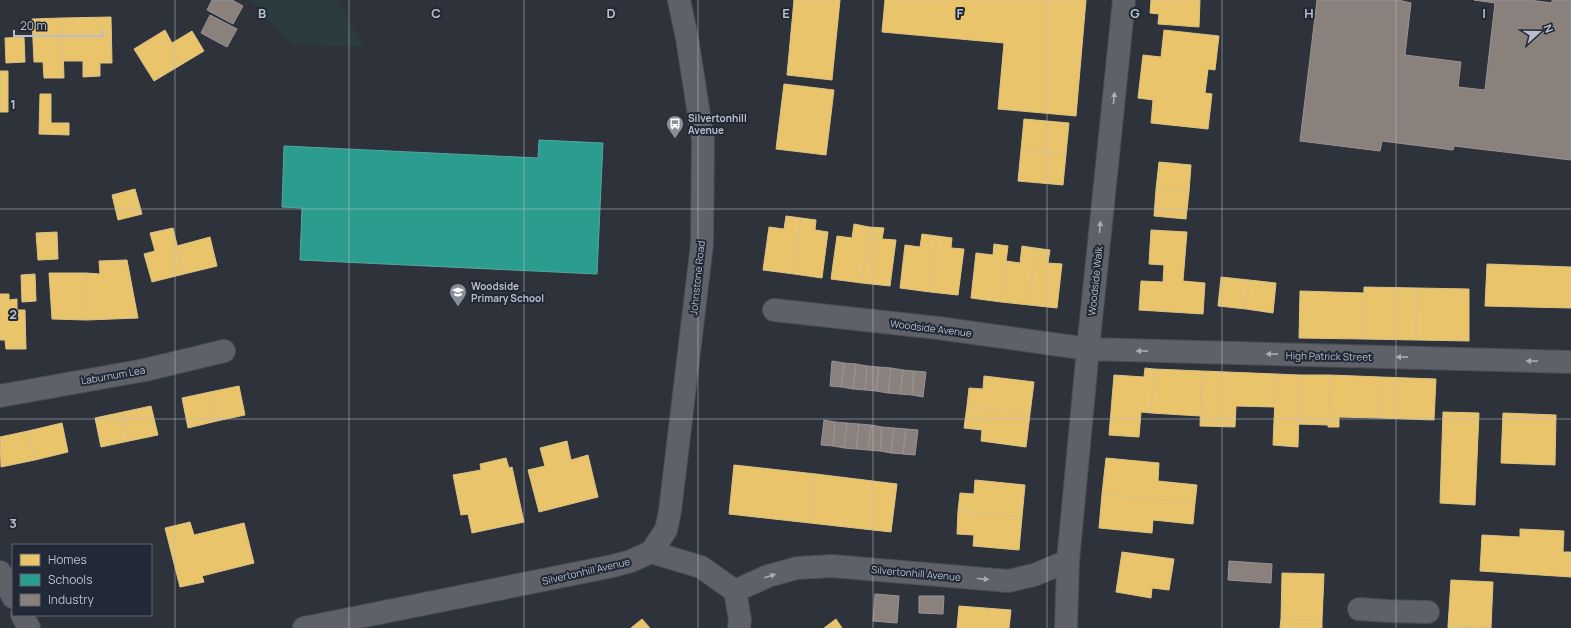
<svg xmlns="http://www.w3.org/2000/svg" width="1571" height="628" viewBox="0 0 1571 628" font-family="Manrope,sans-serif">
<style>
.green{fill:#2b3c40}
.homes{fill:#e9c46a;stroke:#dbc287}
.schools{fill:#2a9d8f;stroke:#55a7a1}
.industry{fill:#8a817c;stroke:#989493}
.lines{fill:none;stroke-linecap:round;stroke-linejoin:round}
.minor-casing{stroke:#4a4d53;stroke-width:24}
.tertiary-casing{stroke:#4a4d53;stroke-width:24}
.minor{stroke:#5e6168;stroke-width:22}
.tertiary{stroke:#5e6168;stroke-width:22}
.oneway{fill:#a7acb6}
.grid{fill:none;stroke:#b9bfca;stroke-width:1;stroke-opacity:0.55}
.labels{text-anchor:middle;stroke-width:4;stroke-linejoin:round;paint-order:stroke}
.poi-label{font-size:10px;font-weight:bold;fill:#b9bfca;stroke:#212936;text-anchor:start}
.street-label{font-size:10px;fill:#b9bfca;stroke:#212936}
.grid-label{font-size:13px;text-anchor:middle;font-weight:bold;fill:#b9bfca;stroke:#212936;stroke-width:4;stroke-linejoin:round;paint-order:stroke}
</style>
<rect width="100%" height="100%" fill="#2e323a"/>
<path class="green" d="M251 0H337L364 47 295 45 260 11Z"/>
<path class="homes" d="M794 0H840L832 80 787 75Z
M885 0H1086L1076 116 998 109 1004 43 882 32Z
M1151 0H1200L1199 27 1158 24 1159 14 1150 13Z
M111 17 112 63H100V76L83 77V61H63L62 18Z
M62 18 64 78H44L43 62H34L32 19Z
M165 30 172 43 192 31 204 51 154 81 134 49Z
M1164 30 1219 36 1215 70 1208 69 1205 93 1212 94 1208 129 1151 123 1153 100 1138 98 1143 55 1161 57Z
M24 37 25 62 6 63 5 38Z
M0 71H8V112H0Z
M784 84 834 90 826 155 776 149Z
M40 94H51V123H69V135L39 134Z
M1024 119 1069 123 1066 154 1021 150Z
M1021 150 1066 154 1063 185 1018 181Z
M1159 162 1191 165 1189 192 1156 189Z
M135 189 142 214 118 220 112 195Z
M1156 189 1189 192 1186 219 1154 216Z
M786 216 801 218 794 274 763 270 769 227 784 229Z
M801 218 816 220 815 230 828 232 822 278 794 274Z
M854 224 869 227 862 283 831 279 837 236 852 238Z
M869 227 884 228 882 239 896 240 890 286 862 283Z
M173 228 184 274 152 282 144 254 155 251 150 233Z
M1151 230 1187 232 1183 281 1205 283 1203 314 1139 310 1141 281 1163 282 1164 265 1149 264Z
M57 232 58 259 38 260 36 233Z
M922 234 937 236 930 292 900 288 905 245 920 247Z
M937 236 952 238 951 248 964 249 958 295 930 292Z
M210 237 217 266 184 274 177 246Z
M994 244 1008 246 1001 302 971 298 976 253 993 255Z
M1022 246 1035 248 1029 305 1001 302 1006 261 1020 263Z
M1035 248 1050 250 1048 263 1062 264 1057 308 1029 305Z
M127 260 138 318 87 320 86 273 100 274 99 261Z
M1487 264 1571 267V308L1485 306Z
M49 273H86L87 320 52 319Z
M35 274 36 301 22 302 21 275Z
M1221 277 1249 280 1246 309 1218 306Z
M1249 280 1276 283 1273 313 1246 309Z
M1364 287 1417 288 1416 340 1363 339Z
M1417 288 1469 289V341L1416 340Z
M1300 291 1364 293 1363 339 1299 338Z
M0 294H9V300L17 299V310H25L26 349H6L5 340H0Z
M1145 368 1154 369 1151 413 1141 412 1139 437 1109 435 1114 375 1144 377Z
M1154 369 1202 371 1200 416 1151 413Z
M1202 371 1276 374 1275 407 1236 406 1235 427 1200 426Z
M1276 374 1300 375 1298 447 1273 445Z
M1300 375H1330L1328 425 1298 424Z
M1330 375 1381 377 1379 418 1339 417V427H1328Z
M984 376 1034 382 1030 414 967 406 969 388 983 389Z
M1381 377 1436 379 1434 420 1379 418Z
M239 386 245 415 217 421 210 392Z
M210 392 217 421 188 428 182 398Z
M151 406 158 435 129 441 123 412Z
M967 406 1030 414 1026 447 981 441 982 430 964 428Z
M123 412 129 441 101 447 95 418Z
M1443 412 1479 413 1475 505 1440 503Z
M1503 413 1556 415 1555 465 1501 463Z
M62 423 68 452 35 460 28 431Z
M28 431 35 460 1 467 0 437Z
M567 441 571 460 588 455 598 497 539 512 528 470 545 466 540 448Z
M506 458 509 468 512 467 524 522 472 533 468 514 461 515 453 475 481 470 480 464Z
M1106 458 1159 463 1158 481 1197 485 1195 503 1102 494Z
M734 465 816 474 810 523 729 514Z
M816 474 897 484 891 532 810 523Z
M975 480 1025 485 1022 517 958 511 960 493 974 494Z
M1102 494 1195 503 1193 524 1153 520 1152 533 1099 528Z
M958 511 1022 517 1019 550 973 546 974 535 957 534Z
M190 522 194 535 244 523 254 563 202 576 204 582 180 587 165 528Z
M1520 529 1564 531 1563 552H1571V577L1480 571 1482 535 1520 537Z
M1122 552 1174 559 1169 590 1152 588 1151 598 1116 592Z
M1282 573 1324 574 1322 621 1281 619Z
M1451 580 1493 582 1491 628 1448 626Z
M959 606 1011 610 1009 628H957Z
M642 619 650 628H631Z
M836 619 842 628H824Z
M1281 619 1322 621V628H1280Z
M1448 626 1482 628H1448Z"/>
<path class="schools" d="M539 140 603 143 597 274 300 260 302 208 282 207 284 146 538 158Z"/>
<path class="industry" d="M212 0H232L243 6 233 24 207 10Z
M1317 0H1398L1411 3 1405 55 1461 62 1458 87 1485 90 1495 3 1474 0H1529L1552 3V0H1571V160L1454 146 1453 150 1382 141 1380 151 1300 141Z
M210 15 237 29 227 47 201 33Z
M832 361 844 363 841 387 830 386Z
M844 363 856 364 853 389 841 387Z
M856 364 867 366 865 390 853 389Z
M867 366 879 367 876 391 865 390Z
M879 367 891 368 888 393 876 391Z
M891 368 903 370 900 394 888 393Z
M903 370 914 371 912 395 900 394Z
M914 371 926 372 923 397 912 395Z
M824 420 835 422 833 446 821 445Z
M835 422 847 423 844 448 833 446Z
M847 423 859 424 856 449 844 448Z
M859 424 871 425 868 450 856 449Z
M871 425 882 427 880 451 868 450Z
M882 427 894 428 891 453 880 451Z
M894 428 906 429 903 454 891 453Z
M906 429 918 430 915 455 903 454Z
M1229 561 1272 564 1271 583 1228 580Z
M875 594 899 596 897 623 873 621Z
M919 596H944L943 614 919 613Z"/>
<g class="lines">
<defs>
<path id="minor" d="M774 310 938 328 1088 349 1571 362
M0 396 145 370 224 351
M651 552 701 567 735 591
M0 572 13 597
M735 591 768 576 797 568 832 566 1008 581 1034 575 1068 561
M735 591 740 620 739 628
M1359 609 1388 611 1428 612
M22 615 29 628
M1066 628 1068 561 1088 349 1124 0"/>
<path id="tertiary" d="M304 628 613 566 631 561 651 552 666 530 670 511 702 244 703 140 687 38 679 0"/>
</defs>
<use href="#minor" class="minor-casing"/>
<use href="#tertiary" class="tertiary-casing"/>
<use href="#minor" class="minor"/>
<use href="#tertiary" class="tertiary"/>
</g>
<defs><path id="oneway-solid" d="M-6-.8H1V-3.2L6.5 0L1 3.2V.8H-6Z"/></defs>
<g class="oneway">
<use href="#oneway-solid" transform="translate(1114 98) rotate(-84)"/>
<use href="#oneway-solid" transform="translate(1100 227) rotate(-84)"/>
<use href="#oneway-solid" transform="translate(1142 351) rotate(-179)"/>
<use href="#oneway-solid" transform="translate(1272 354) rotate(-179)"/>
<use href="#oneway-solid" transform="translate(1402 357) rotate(-179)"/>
<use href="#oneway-solid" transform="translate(1532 361) rotate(-179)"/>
<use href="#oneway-solid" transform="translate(770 576) rotate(-18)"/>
<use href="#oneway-solid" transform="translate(983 579) rotate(5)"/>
</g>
<path class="grid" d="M175 0V628M349 0V628M524 0V628M698 0V628M873 0V628M1047 0V628M1222 0V628M1396 0V628M0 209H1571M0 419H1571"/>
<defs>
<symbol id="bus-pin" viewBox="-11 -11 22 30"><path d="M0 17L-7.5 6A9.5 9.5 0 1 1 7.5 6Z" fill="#888e98" stroke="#212936"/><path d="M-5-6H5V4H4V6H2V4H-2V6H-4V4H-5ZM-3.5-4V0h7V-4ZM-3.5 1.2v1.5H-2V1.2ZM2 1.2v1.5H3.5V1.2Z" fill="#fff"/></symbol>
<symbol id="school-pin" viewBox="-11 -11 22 30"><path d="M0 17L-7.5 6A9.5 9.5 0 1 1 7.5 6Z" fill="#888e98" stroke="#212936"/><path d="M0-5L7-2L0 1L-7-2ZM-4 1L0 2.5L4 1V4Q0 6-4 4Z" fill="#fff"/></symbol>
</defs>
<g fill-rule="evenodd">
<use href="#bus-pin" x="665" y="114" width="20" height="27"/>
<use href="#school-pin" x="448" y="282" width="20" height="27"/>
</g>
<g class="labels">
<g class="poi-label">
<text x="688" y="122">Silvertonhill<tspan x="688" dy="12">Avenue</tspan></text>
<text x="471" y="290">Woodside<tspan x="471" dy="12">Primary School</tspan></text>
</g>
<g class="street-label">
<text transform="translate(697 278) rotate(-84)" y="4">Johnstone Road</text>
<text transform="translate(1095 281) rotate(-84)" y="4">Woodside Walk</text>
<text transform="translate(931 328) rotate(7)" y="4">Woodside Avenue</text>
<text transform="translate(1329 356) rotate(1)" y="4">High Patrick Street</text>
<text transform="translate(113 375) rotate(-10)" y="4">Laburnum Lea</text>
<text transform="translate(586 571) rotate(-13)" y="4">Silvertonhill Avenue</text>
<text transform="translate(916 573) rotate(5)" y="4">Silvertonhill Avenue</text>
</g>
</g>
<g class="grid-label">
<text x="262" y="18">B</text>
<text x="436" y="18">C</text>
<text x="611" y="18">D</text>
<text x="786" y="18">E</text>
<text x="960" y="18">F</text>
<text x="1135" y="18">G</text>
<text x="1309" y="18">H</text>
<text x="1484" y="18">I</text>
<text x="13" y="109">1</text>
<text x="13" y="319">2</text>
<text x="13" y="528">3</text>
</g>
<rect x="12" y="544" width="140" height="72" fill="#212936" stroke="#5e6571"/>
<rect x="20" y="554" width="20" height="12" fill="#e9c46a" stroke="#5e6571"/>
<text x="48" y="564" font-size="12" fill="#b9bfca">Homes</text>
<rect x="20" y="574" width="20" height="12" fill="#2a9d8f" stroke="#5e6571"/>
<text x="48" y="584" font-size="12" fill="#b9bfca">Schools</text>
<rect x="20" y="594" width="20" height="12" fill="#8a817c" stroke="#5e6571"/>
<text x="48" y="604" font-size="12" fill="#b9bfca">Industry</text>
<g transform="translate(1539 32) rotate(69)" stroke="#212936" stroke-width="3" paint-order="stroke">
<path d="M0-3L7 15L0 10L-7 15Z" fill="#b9bfca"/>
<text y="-6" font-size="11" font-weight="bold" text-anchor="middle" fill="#b9bfca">N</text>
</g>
<path d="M14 30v6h89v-6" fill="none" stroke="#b9bfca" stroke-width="2"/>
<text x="20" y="30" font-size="12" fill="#b9bfca" stroke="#212936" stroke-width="3" paint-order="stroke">20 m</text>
</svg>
